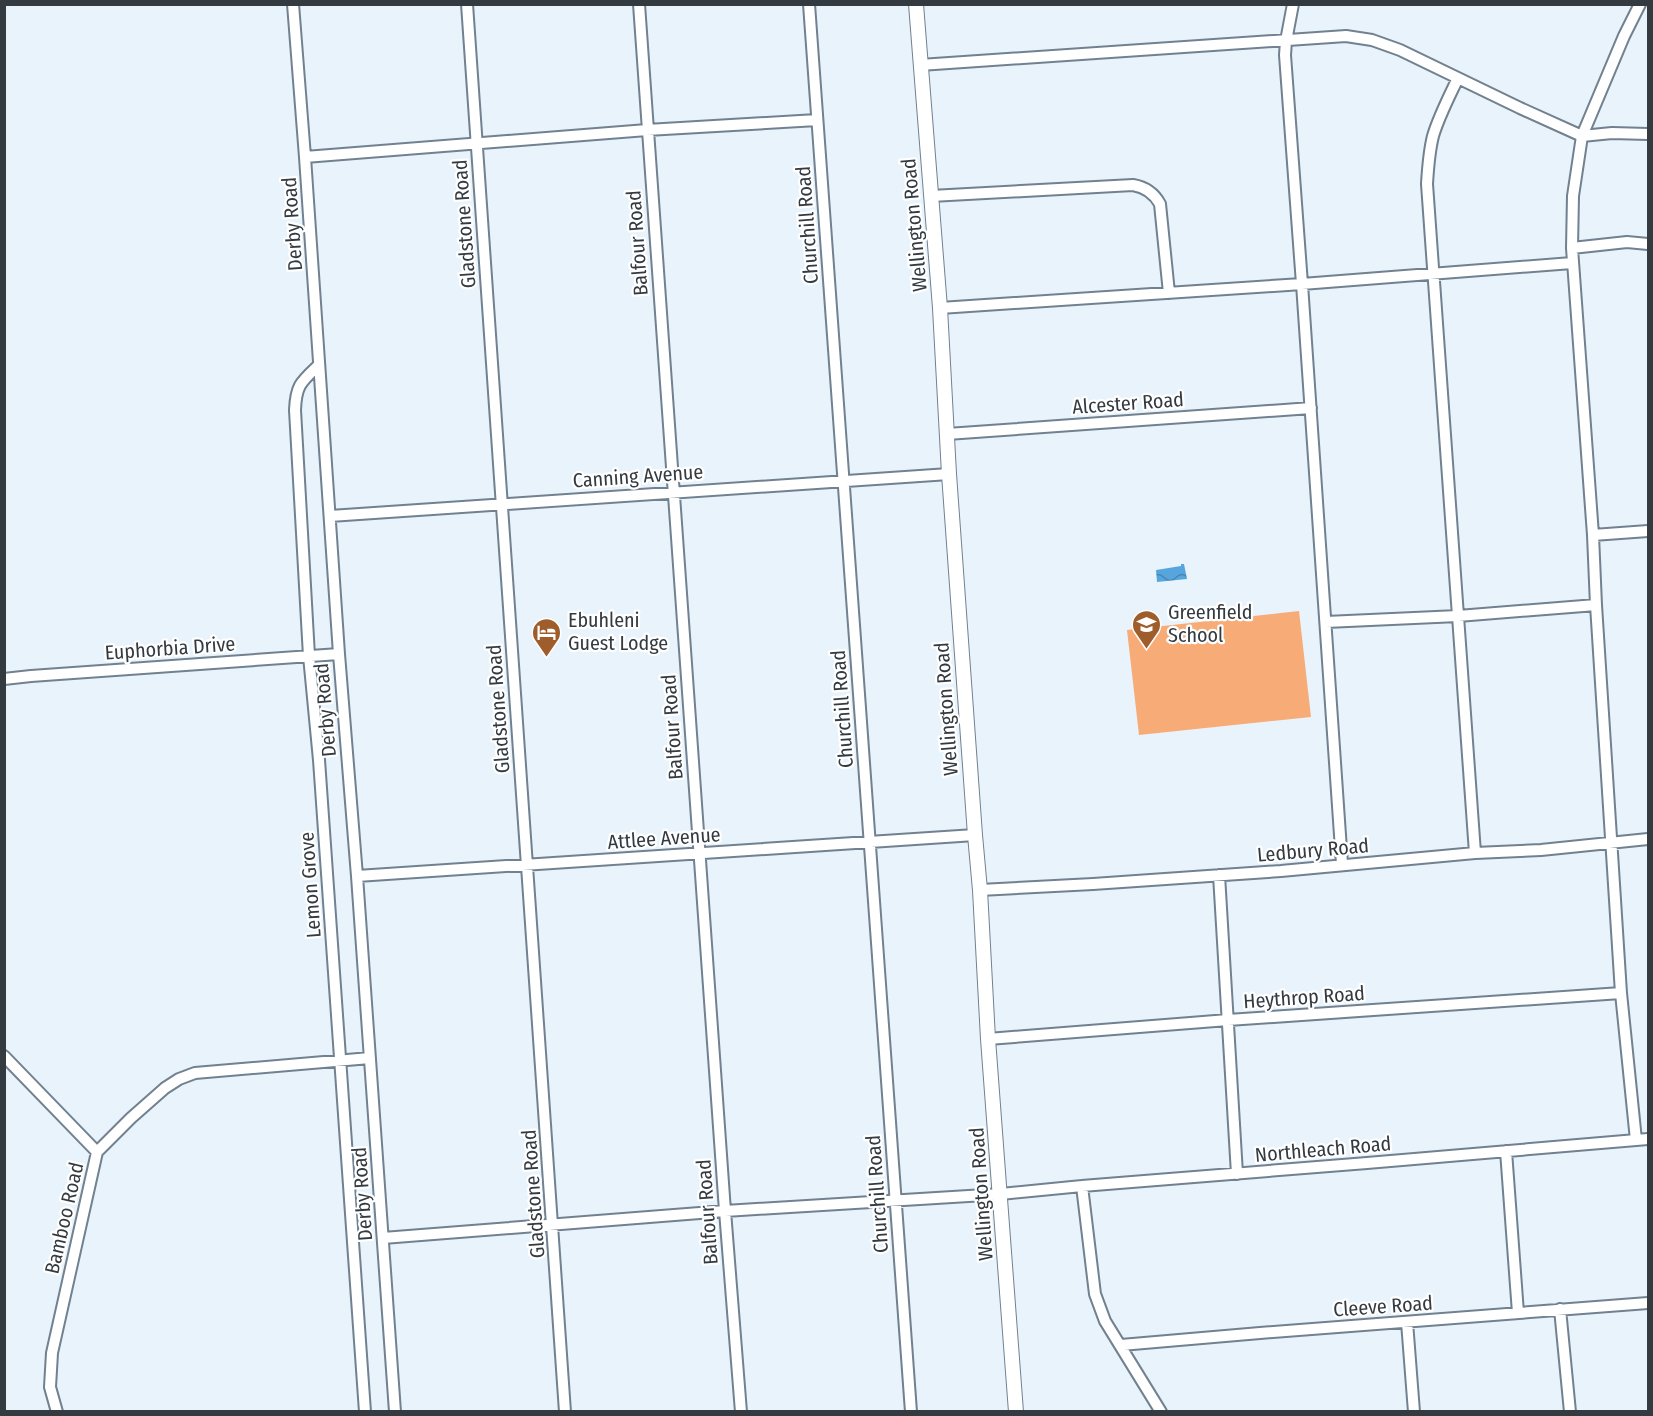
<svg xmlns="http://www.w3.org/2000/svg" width="1653" height="1416" viewBox="0 0 1653 1416" font-family="'Fira Sans Condensed',sans-serif">
<style>
.park{fill:#f7ab77}
.water{fill:url(#water-waves)}
.lines{fill:none;stroke-linecap:round;stroke-linejoin:round}
.minor-casing{stroke:#71818f;stroke-width:14}
.major-casing{stroke:#71818f;stroke-width:16}
.minor{stroke:#fff;stroke-width:10}
.major{stroke:#fff;stroke-width:14}
.labels{text-anchor:middle;stroke-width:4.5;stroke-linejoin:round;paint-order:stroke}
.street-label{font-size:20px;fill:#333a40;stroke:#fff}
.poi-label{font-size:20px;fill:#333a40;stroke:#fff;text-anchor:start}
</style>
<defs>
<pattern id="water-waves" width="16" height="10" patternUnits="userSpaceOnUse" patternTransform="scale(1.5)"><rect width="16" height="10" fill="#56a5dd"/><path d="M0 5q4-4 8 0t8 0" fill="none" stroke="#4887b5"/></pattern>
</defs>
<rect width="100%" height="100%" fill="#e8f3fc"/>
<path class="park" d="M1299 611 1311 717 1139 735 1127 630Z"/>
<path class="water" d="M1181 564H1184L1187 579 1157 582 1156 570 1181 566Z"/>
<g class="lines">
<defs>
<path id="minor" d="M293 4 305 157 339 654 357 876 395 1412
M467 4 565 1412
M639 4 725 1211 741 1412
M809 4 911 1412
M1293 4 1286 41 1285 55 1302 284 1342 864
M920 65 1346 36 1372 40 1400 50 1520 108 1582 136 1612 133 1648 134
M1458 78C1449 97 1439 116 1433 136 1429 152 1428 167 1427 184L1475 853
M305 157 647 130 817 120
M931 196 1133 185C1145 187 1154 193 1160 204L1169 293
M1572 248 1627 242 1648 244
M940 308 1302 284 1572 263
M319 365C301 382 296 385 295 410L309 656 319 760 365 1412
M947 434 1311 408
M330 516 949 474
M1593 535 1648 531
M1326 622 1458 616 1596 605
M4 679 31 676 339 654
M1219 875 1237 1174
M357 876C563 863 769 850 975 835
M980 890 1093 884 1281 871 1475 853 1541 850 1648 839
M988 1039 1228 1020 1621 993
M4 1056 97 1152
M1636 1140 1621 993 1596 605 1593 535 1572 248 1573 196 1582 136 1624 36 1640 4
M1506 1151 1518 1313
M1082 1186 1095 1294 1105 1321 1161 1412
M383 1238 725 1211 1001 1194 1082 1186 1367 1163 1648 1139
M1560 1309 1570 1412
M1407 1322 1414 1412
M1121 1345 1260 1333 1648 1303
M57 1412 50 1387 52 1353 97 1152 131 1118 165 1088 179 1079 195 1073 370 1058"/>
<path id="major" d="M916 4 940 308 949 474 975 835 980 890 988 1039 1016 1412"/>
</defs>
<use href="#minor" class="minor-casing"/>
<use href="#major" class="major-casing"/>
<use href="#minor" class="minor"/>
<use href="#major" class="major"/>
</g>
<defs>
<symbol id="school-pin" viewBox="-11 -11 22 30"><path d="M0 17L-7.5 6A9.5 9.5 0 1 1 7.5 6Z" fill="#9f5d2b" stroke="#fff"/><path d="M0-5L7-2L0 1L-7-2ZM-4 1L0 2.5L4 1V4Q0 6-4 4Z" fill="#fff"/></symbol>
<symbol id="hotel-pin" viewBox="-11 -11 22 30"><path d="M0 17L-7.5 6A9.5 9.5 0 1 1 7.5 6Z" fill="#9f5d2b" stroke="#fff"/><path d="M-6-4.5h1.5V1H6V5H4.5V3h-9V5H-6ZM-4 0a1.8 1.8 0 1 1 3.6 0ZM.5 0V-2.5h3Q6-2.5 6 0Z" fill="#fff"/></symbol>
</defs>
<g fill-rule="evenodd">
<use href="#school-pin" x="1130" y="608" width="33" height="45"/>
<use href="#hotel-pin" x="530" y="616" width="33" height="45"/>
</g>
<g class="labels">
<g class="street-label">
<text transform="translate(292 224) rotate(-94)" y="7">Derby Road</text>
<text transform="translate(464 224) rotate(-94)" y="7">Gladstone Road</text>
<text transform="translate(807 225) rotate(-94)" y="7">Churchill Road</text>
<text transform="translate(914 225) rotate(-95)" y="7">Wellington Road</text>
<text transform="translate(637 243) rotate(-94)" y="7">Balfour Road</text>
<text transform="translate(1128 403) rotate(-4)" y="7">Alcester Road</text>
<text transform="translate(638 476) rotate(-4)" y="7">Canning Avenue</text>
<text transform="translate(170 648) rotate(-4)" y="7">Euphorbia Drive</text>
<text transform="translate(498 709) rotate(-94)" y="7">Gladstone Road</text>
<text transform="translate(842 709) rotate(-94)" y="7">Churchill Road</text>
<text transform="translate(946 709) rotate(-94)" y="7">Wellington Road</text>
<text transform="translate(325 710) rotate(-95)" y="7">Derby Road</text>
<text transform="translate(672 727) rotate(-94)" y="7">Balfour Road</text>
<text transform="translate(664 838) rotate(-4)" y="7">Attlee Avenue</text>
<text transform="translate(1313 850) rotate(-5)" y="7">Ledbury Road</text>
<text transform="translate(310 885) rotate(-94)" y="7">Lemon Grove</text>
<text transform="translate(1304 997) rotate(-4)" y="7">Heythrop Road</text>
<text transform="translate(1323 1149) rotate(-5)" y="7">Northleach Road</text>
<text transform="translate(362 1194) rotate(-94)" y="7">Derby Road</text>
<text transform="translate(533 1194) rotate(-94)" y="7">Gladstone Road</text>
<text transform="translate(877 1194) rotate(-94)" y="7">Churchill Road</text>
<text transform="translate(981 1194) rotate(-94)" y="7">Wellington Road</text>
<text transform="translate(707 1212) rotate(-94)" y="7">Balfour Road</text>
<text transform="translate(64 1218) rotate(-77)" y="7">Bamboo Road</text>
<text transform="translate(1383 1306) rotate(-4)" y="7">Cleeve Road</text>
</g>
<g class="poi-label">
<text x="1168" y="619">Greenfield<tspan x="1168" dy="23">School</tspan></text>
<text x="568" y="627">Ebuhleni<tspan x="568" dy="23">Guest Lodge</tspan></text>
</g>
</g>
<rect width="1653" height="1416" fill="none" stroke="#333a40" stroke-width="12"/>
</svg>
